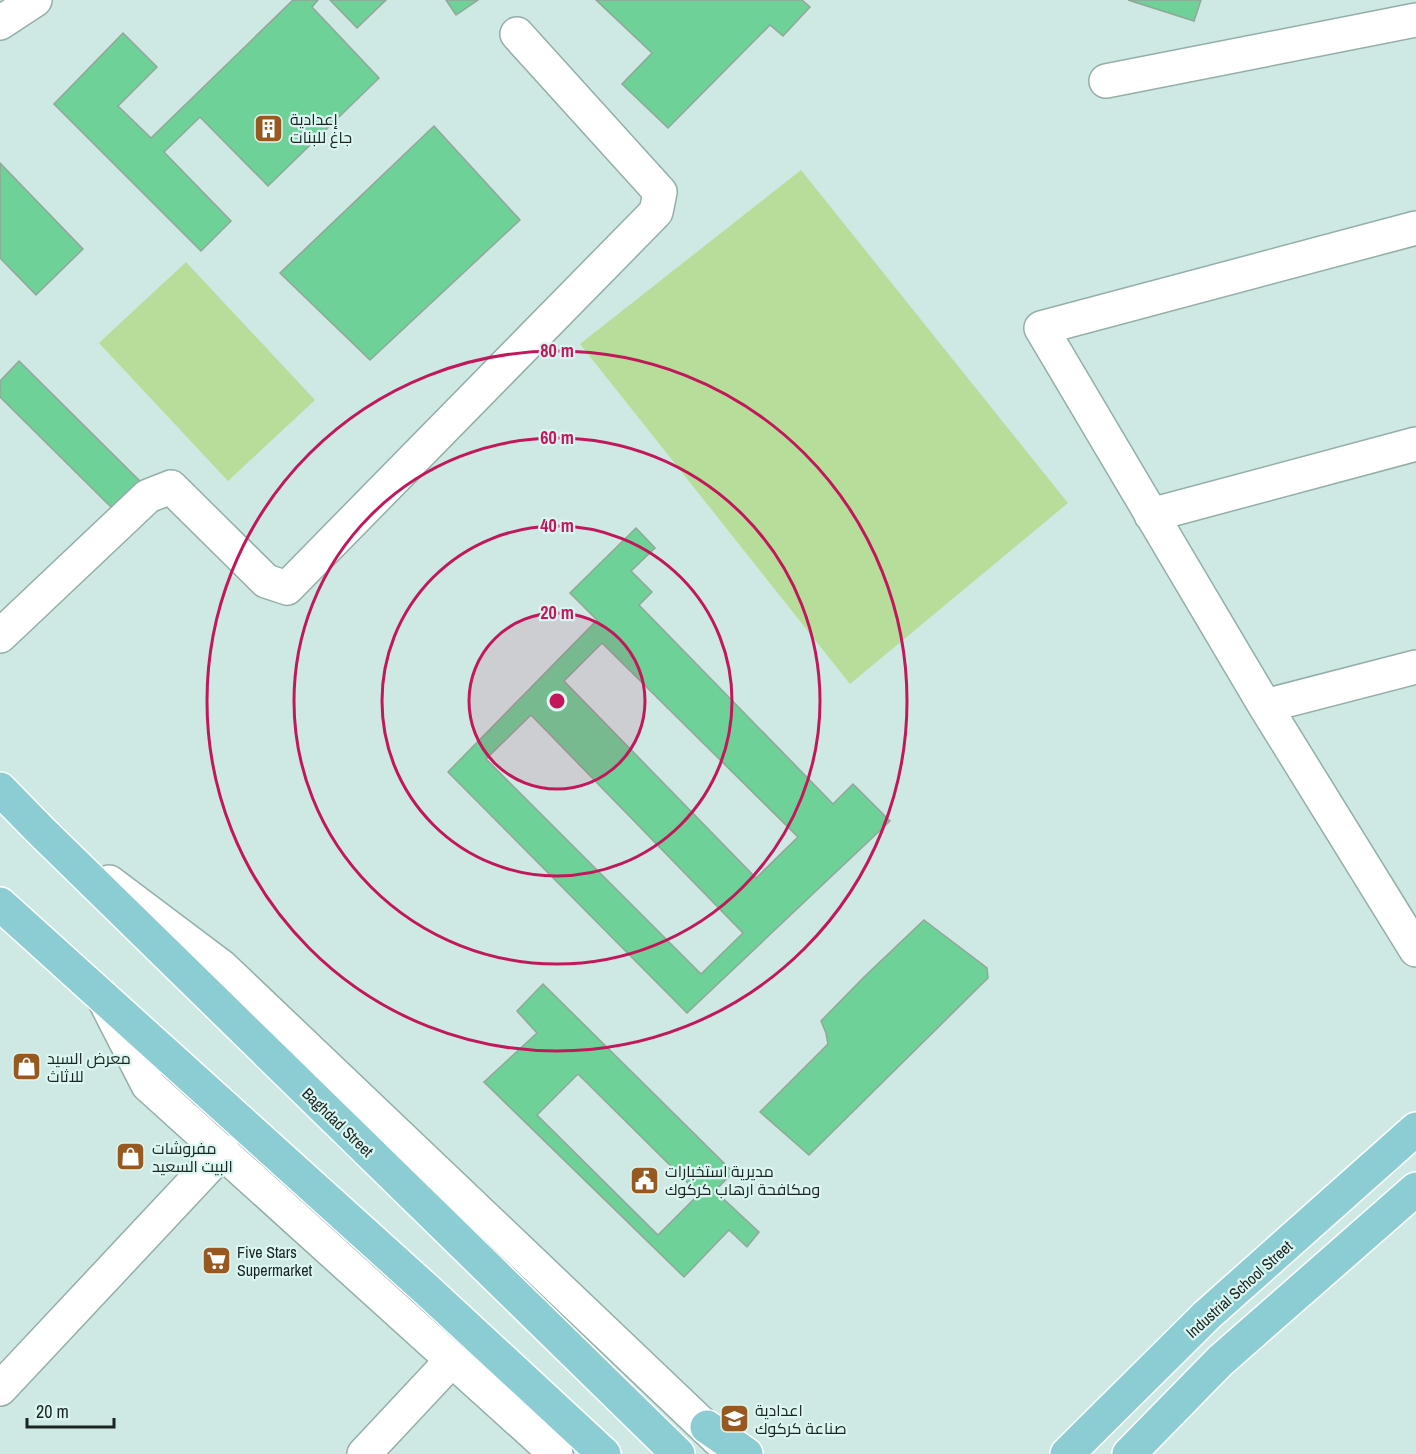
<svg xmlns="http://www.w3.org/2000/svg" width="1416" height="1454" viewBox="0 0 1416 1454" font-family="'Archivo Narrow',Cairo,sans-serif">
<style>
.green{fill:#b7dd9a}
.building{fill:#6ed198;stroke:#92a699;stroke-width:1.5;fill-rule:evenodd}
.lines{fill:none;stroke-linecap:round;stroke-linejoin:round}
.minor-casing{stroke:#94aea8;stroke-width:36}
.major-casing{stroke:#fff;stroke-width:36}
.minor{stroke:#fff;stroke-width:33}
.major{stroke:#8ccdd4;stroke-width:33}
.ring{fill:none;stroke:#c2185b;stroke-width:3}
.labels{text-anchor:middle;stroke-width:4.5;stroke-linejoin:round;paint-order:stroke}
.poi-label{font-size:16px;fill:#1a2422;stroke:#dbf6f0;text-anchor:start}
.street-label{font-size:16px;fill:#1a2422;stroke:#dbf6f0}
.centre{fill:#c2185b;stroke:#dbf6f0;stroke-width:3}
.ring-label{font-size:18px;text-anchor:middle;font-weight:bold;fill:#c2185b;stroke:#dbf6f0;stroke-width:4.5;stroke-linejoin:round;paint-order:stroke}
</style>
<rect width="100%" height="100%" fill="#cee8e3"/>
<path class="green" d="M801 170 1068 503 850 684 580 344Z
M186 262 315 400 228 481 99 343Z"/>
<path class="building" d="M293 0H318L312 7 379 78 268 186 200 117 164 152 231 221 201 251 54 104 123 33 157 67 118 106 151 138Z
M330 0H386L357 28Z
M446 0H478L456 15Z
M596 0H802L810 7 783 36 770 25 668 128 622 84 652 53Z
M1128 0H1201L1194 21Z
M434 126 520 220 370 360 280 273Z
M0 163 83 249 36 295 0 258Z
M19 361 142 483 115 511 0 397V381Z
M636 528 655 548 631 571 652 592 639 605 833 804 853 784 890 821 687 1013 448 772 597 620 570 593ZM602 643 798 837 756 878 564 681ZM531 715 743 933 701 974 486 759Z
M924 920 987 968 988 978 809 1155 760 1112 828 1044 826 1033 821 1021 863 978Z
M543 984 733 1172 715 1191 759 1232 747 1247 729 1230 684 1277 484 1082 537 1033 517 1011ZM578 1074 699 1194 658 1235 537 1115Z"/>
<g class="lines">
<defs>
<path id="minor" d="M0 23 35 0
M1106 81 1416 20
M1416 228 1041 328 1265 706 1416 950
M1151 515 1416 444
M0 636 148 496 171 487 266 581 287 588 656 212 660 192 517 34
M1265 706 1416 667
M109 882 222 967 727 1448
M105 1001 148 1085 556 1454
M0 1389 223 1151
M364 1454 452 1360"/>
<path id="major" d="M0 789 40 830 678 1454
M0 904 428 1291 604 1454
M707 1427 746 1454
M1067 1454 1207 1315 1416 1129
M1129 1454 1220 1361 1416 1189"/>
</defs>
<use href="#minor" class="minor-casing"/>
<use href="#major" class="major-casing"/>
<use href="#minor" class="minor"/>
<use href="#major" class="major"/>
</g>
<circle cx="557" cy="701" r="88" fill="#c2185b" fill-opacity=".12"/>
<g class="ring">
<circle cx="557" cy="701" r="88"/>
<circle cx="557" cy="701" r="175"/>
<circle cx="557" cy="701" r="263"/>
<circle cx="557" cy="701" r="350"/>
</g>
<defs>
<symbol id="building-square" viewBox="-11 -11 22 22"><rect x="-9" y="-9" width="18" height="18" rx="4" fill="#985921" stroke="#dbf6f0"/><path d="M-4-6H4V6H1V3H-1V6H-4ZM-2.5-4.3h1.7v1.8h-1.7ZM.8-4.3h1.7v1.8H.8ZM-2.5-1h1.7V.8h-1.7ZM.8-1h1.7V.8H.8Z" fill="#fff"/></symbol>
<symbol id="shop-square" viewBox="-11 -11 22 22"><rect x="-9" y="-9" width="18" height="18" rx="4" fill="#985921" stroke="#dbf6f0"/><path d="M-5-2.5h2.3a2.7 3.5 0 0 1 5.4 0H5L5.5 6h-11ZM-1.5-2.5h3a1.5 2.3 0 0 0-3 0Z" fill="#fff"/></symbol>
<symbol id="civic-square" viewBox="-11 -11 22 22"><rect x="-9" y="-9" width="18" height="18" rx="4" fill="#985921" stroke="#dbf6f0"/><path d="M-.6-6.5H3V-4.5H.6V-3L4-1V1h2V6H-6V1h2V-1L-.6-3ZM-1.2 2.5V6h2.4V2.5Z" fill="#fff"/></symbol>
<symbol id="supermarket-square" viewBox="-11 -11 22 22"><rect x="-9" y="-9" width="18" height="18" rx="4" fill="#985921" stroke="#dbf6f0"/><path d="M-6-5.5h2.5l.6 2H6L4.5 2H-2.5L-4.4-4H-6ZM-1.5 3.2a1.3 1.3 0 1 0 .1 0ZM3 3.2a1.3 1.3 0 1 0 .1 0Z" fill="#fff"/></symbol>
<symbol id="school-square" viewBox="-11 -11 22 22"><rect x="-9" y="-9" width="18" height="18" rx="4" fill="#985921" stroke="#dbf6f0"/><path d="M0-5L7-2L0 1L-7-2ZM-4 1L0 2.5L4 1V4Q0 6-4 4Z" fill="#fff"/></symbol>
</defs>
<g fill-rule="evenodd">
<use href="#building-square" x="252" y="112" width="33" height="33"/>
<use href="#shop-square" x="10" y="1050" width="33" height="33"/>
<use href="#shop-square" x="114" y="1140" width="33" height="33"/>
<use href="#civic-square" x="628" y="1164" width="33" height="33"/>
<use href="#supermarket-square" x="200" y="1244" width="33" height="33"/>
<use href="#school-square" x="718" y="1402" width="33" height="33"/>
</g>
<g class="labels">
<g class="poi-label">
<text x="290" y="125">إعدادية<tspan x="290" dy="18">جاغ للبنات</tspan></text>
<text x="47" y="1064">معرض السيد<tspan x="47" dy="18">للاثاث</tspan></text>
<text x="152" y="1154">مفروشات<tspan x="152" dy="18">البيت السعيد</tspan></text>
<text x="665" y="1177">مديرية استخبارات<tspan x="665" dy="18">ومكافحة ارهاب كركوك</tspan></text>
<text x="237" y="1258">Five Stars<tspan x="237" dy="18">Supermarket</tspan></text>
<text x="755" y="1416">اعدادية<tspan x="755" dy="18">صناعة كركوك</tspan></text>
</g>
<g class="street-label">
<text transform="translate(338 1122) rotate(44)" y="6">Baghdad Street</text>
<text transform="translate(1239 1289) rotate(-42)" y="6">Industrial School Street</text>
</g>
</g>
<circle cx="557" cy="701" r="9" class="centre"/>
<g class="ring-label">
<text x="557" y="357">80 m</text>
<text x="557" y="444">60 m</text>
<text x="557" y="532">40 m</text>
<text x="557" y="619">20 m</text>
</g>
<path d="M27 1418v9h87v-9" fill="none" stroke="#1a2422" stroke-width="3"/>
<text x="36" y="1418" font-size="18" fill="#1a2422" stroke="#dbf6f0" stroke-width="4.5" paint-order="stroke">20 m</text>
</svg>
